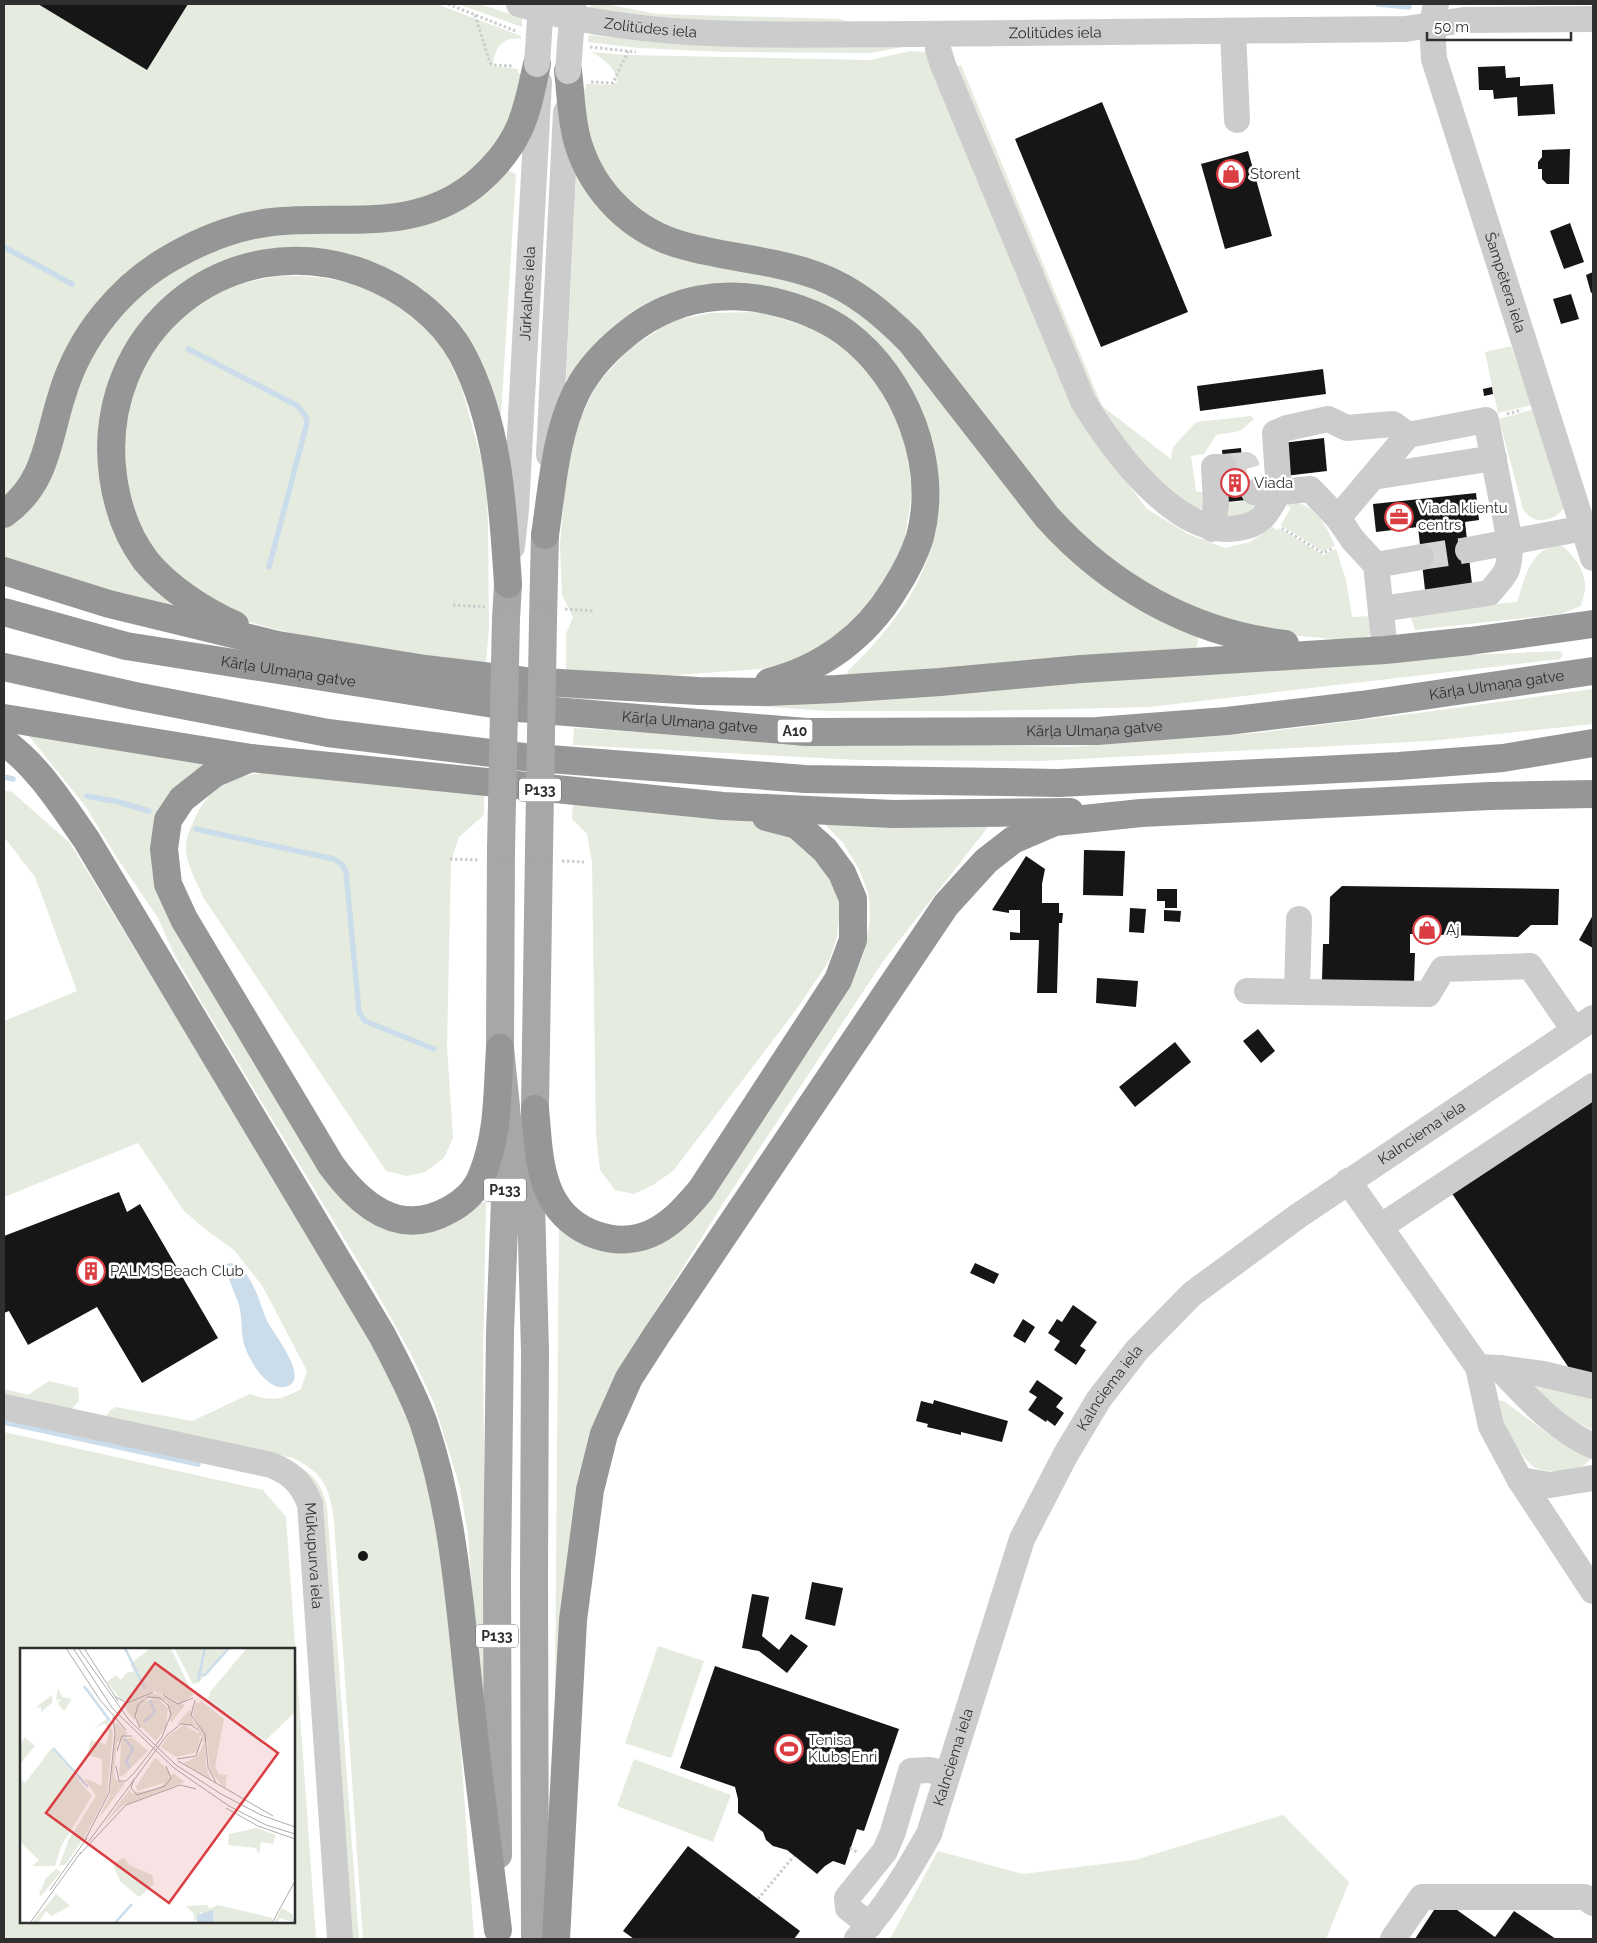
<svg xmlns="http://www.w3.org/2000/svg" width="1597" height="1943" viewBox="0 0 1597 1943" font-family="Raleway,sans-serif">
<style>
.green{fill:#e5ebde;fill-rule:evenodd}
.water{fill:#cbddea}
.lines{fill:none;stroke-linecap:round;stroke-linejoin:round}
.stream{stroke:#cbddea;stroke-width:5.5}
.building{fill:#161616}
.minor-tunnel{stroke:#d5d5d5;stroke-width:26;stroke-dasharray:26 13;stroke-linecap:butt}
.path{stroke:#ccc;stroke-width:3;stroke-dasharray:2.5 2.5;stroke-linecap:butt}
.minor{stroke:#ccc;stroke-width:26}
.major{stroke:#a7a7a7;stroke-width:28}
.highway{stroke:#969696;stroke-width:28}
.minor-bridge{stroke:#ccc;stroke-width:26}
.major-bridge{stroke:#a7a7a7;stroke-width:28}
.labels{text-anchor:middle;stroke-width:5;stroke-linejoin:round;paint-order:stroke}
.shield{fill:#fff;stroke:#6d6d6d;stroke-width:1}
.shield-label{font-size:14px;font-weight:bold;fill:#2f2f2f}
.street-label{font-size:15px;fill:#2f2f2f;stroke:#fff}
.poi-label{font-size:15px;fill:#2f2f2f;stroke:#fff;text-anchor:start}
.inset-river{fill:none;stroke:#cbddea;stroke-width:2.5}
.inset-road{fill:none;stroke:#acacac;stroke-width:1}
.view{fill:#da3d42;fill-opacity:0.15;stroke:#da3d42;stroke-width:2.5}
.inset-edge{fill:none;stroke:#2f2f2f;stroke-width:2.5}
</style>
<rect width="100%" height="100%" fill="#fff"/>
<path class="green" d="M4 4H437L521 36V39C501 36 494 49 493 66L518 69V73L522 74 509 125 472 174 430 200 144 260 25 476 4 500Z
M458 4H479L522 18V27Z
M591 4H606L657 14 840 19 855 24 707 21 590 10Z
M589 35 652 42 903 47 870 53 727 52 638 48 588 42Z
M911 51 926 52 1124 479 1147 509 1188 534 1225 548 1250 542 1272 527 1278 530 1279 528 1323 555 1336 549 1346 580 1352 617 1371 616 1372 627 1370 635 1362 639 1344 640 1289 635 1215 619 1133 579 1073 529 898 313 676 234 622 199 593 154 581 89H586V84L613 85 617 82C617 68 603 59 592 52L626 55 870 60Z
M961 65 1102 406 1171 459 1173 447 1196 422 1251 416 1254 419 1240 431 1216 435 1204 454 1191 456 1196 491 1208 494 1206 506 1196 510 1171 496 1100 410 956 67Z
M505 169 516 174 501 415C488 376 474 335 443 306 370 237 258 227 177 288 166 296 155 304 146 315 128 336 116 362 108 388 105 396 102 405 100 413 96 433 99 454 101 474L175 606 173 609 4 559V527L16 519 83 369 124 307 190 257 265 233 389 230Z
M578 176 595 200 834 294 889 333 1026 507 1199 634 1197 646 1195 648 851 676 848 674 847 672C885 635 920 593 933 541 939 516 939 490 936 466 919 311 741 228 615 325 595 340 581 361 566 381L576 177Z
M281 276H301L331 279 359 285 391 302 426 326 445 352 461 386 486 476 488 524 489 627 486 663C421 656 355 649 292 633 271 628 250 624 231 614 223 609 215 602 207 596 186 581 166 567 152 545 98 458 126 338 219 292 238 283 261 279 281 276Z
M760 312 815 329 839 343 874 380 898 422 908 455 912 492 903 550 885 586 835 641 793 662 759 669 677 675 566 674V634L573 617 562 595 560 544 566 476 576 428 596 385 628 350 672 321 710 313Z
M1511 346 1532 405 1498 413 1485 352Z
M1530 410 1535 411 1564 508C1553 522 1533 526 1523 509L1499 419Z
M1263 499 1240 523 1222 513 1227 503Z
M1290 502C1313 502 1327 526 1335 546L1323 551 1281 525 1291 507 1287 506Z
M1562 546C1574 555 1587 573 1585 590 1584 596 1582 601 1581 606L1561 614 1415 630 1409 612 1517 602C1523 586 1528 557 1546 549 1550 546 1557 546 1562 546Z
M1561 651 1563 655 1560 659 1149 707 980 711H827L741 705 576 699 577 694Z
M1593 689V724L1430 741 1040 761 859 760 573 745 574 728 779 741 1070 747 1256 733 1426 712Z
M28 735 205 761 204 766 156 836 333 1187C341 1196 349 1208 359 1215 364 1219 371 1221 377 1223 413 1240 452 1234 478 1203L486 1202 483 1363 487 1697 480 1701 468 1533 459 1484 434 1403 411 1354 374 1288 202 1003 175 956 158 918 117 858 86 807Z
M275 772 484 793V815L459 837 451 861 447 1047 453 1138 444 1158 425 1172 407 1176 386 1171 203 897C197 882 187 866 186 850 185 840 190 829 194 820 211 783 237 774 275 772Z
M4 790 12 792 70 843 362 1321 406 1413 423 1465 441 1545 459 1721 474 1939H363L334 1521C330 1489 324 1473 293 1458L106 1416 111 1410 116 1407 192 1421 250 1394C271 1402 282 1400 301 1389L307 1371 263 1287 234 1250 205 1229 184 1211 138 1143 4 1197V1021L77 991 35 877 4 837Z
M573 799 735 818 766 825 792 834 836 881 840 907 837 937 829 961 796 1010 673 1171 653 1185 634 1194 615 1190 600 1170 596 1134 592 862 587 834 572 819Z
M823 822 988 827 884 960 724 1202 625 1360 560 1693 555 1692 559 1227 627 1251 766 1110 809 1051 852 982 865 950 870 919 869 895 859 869 843 843Z
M49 1381 78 1388 79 1401 71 1410 4 1394V1389L28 1395Z
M1537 1383 1593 1394V1430C1568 1420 1554 1407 1536 1388Z
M1494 1400 1504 1401 1555 1439 1584 1454 1590 1460C1587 1462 1584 1466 1581 1467 1571 1472 1543 1473 1534 1467 1518 1455 1499 1419 1494 1400Z
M4 1432 263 1490 286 1517 316 1939H4ZM294 1649V1922H21V1649Z
M288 1462C311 1471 322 1482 327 1507L359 1939H350L319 1506Z
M658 1646 704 1661 671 1758 625 1743Z
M634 1759 731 1795 713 1842 617 1806Z
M1283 1815 1349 1882 1326 1939H890L938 1851 1023 1874 1135 1860Z"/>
<path class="water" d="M231 1263C254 1271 259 1304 268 1323 274 1334 309 1377 288 1386 268 1395 245 1355 243 1339 241 1328 242 1316 239 1305 235 1293 229 1281 226 1269L227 1264Z"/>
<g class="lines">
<path class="stream" d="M1378 4 1409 7
M4 247 72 284
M188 349 298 406 306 417 307 423 269 567
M4 777 13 779
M87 796 119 802 149 811
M196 829 334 859 342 864 346 872 359 1012 365 1021 434 1049
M4 1422 198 1464"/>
</g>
<path class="building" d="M38 4H188L147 70Z
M1505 66 1506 78 1520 77V86L1553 84 1555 114 1518 116 1517 97 1494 99 1493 90H1479L1478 67Z
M1102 102 1188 312 1101 347 1015 139Z
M1570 149 1569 184H1547L1542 179V169H1538V162L1542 157V150Z
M1248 151 1272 236 1225 249 1201 164Z
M1570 223 1584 262 1564 269 1550 231Z
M1593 272V292L1591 293 1586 275Z
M1571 294 1579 319 1561 324 1553 299Z
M1323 369 1326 394 1200 411 1197 386Z
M1492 387 1493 394 1484 396 1483 389Z
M1324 438 1327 471 1285 476 1282 443Z
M1241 448 1246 500 1227 502 1222 450Z
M1476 493 1479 520 1465 522 1472 584 1425 590 1418 527 1376 532 1373 504Z
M1084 850 1125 851 1123 896 1083 895Z
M1026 856 1045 869 1042 884V903H1059V913H1063L1062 923H1059L1057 993H1037L1039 940H1010V932L1020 933V910H1009V913L992 910Z
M1342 886 1559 889 1558 925H1531L1518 937 1410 934V953H1415L1414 982 1322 980 1323 944H1329L1330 897Z
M1157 889H1177V908H1165V901H1157Z
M1130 908 1146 909 1144 933 1129 932Z
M1164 910 1181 911 1180 922 1164 921Z
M1593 915V948L1579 940Z
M1097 978 1138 981 1136 1007 1096 1003Z
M1258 1029 1275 1051 1261 1063 1243 1041Z
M1175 1042 1191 1062 1135 1107 1119 1087Z
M1593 1097V1379L1573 1374 1451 1192Z
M119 1192 127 1212 140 1204 218 1338 142 1383 97 1307 28 1345 9 1311 4 1313V1236Z
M975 1263 999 1274 994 1284 970 1273Z
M1073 1305 1097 1322 1080 1346 1086 1350 1076 1365 1054 1350 1060 1341 1048 1333 1057 1319 1062 1322Z
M1023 1319 1035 1327 1025 1343 1013 1336Z
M1037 1380 1063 1398 1056 1407 1064 1413 1055 1426 1047 1420 1046 1422 1028 1410 1037 1397 1029 1392Z
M934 1400 1008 1421 1002 1442 961 1432V1435L927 1427 928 1424 916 1421 921 1401 933 1404Z
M358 1556a5 5 0 1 1 10 0a5 5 0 1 1-10 0Z
M812 1582 843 1588 835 1626 805 1619Z
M752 1594 769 1597 762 1636 779 1650 791 1634 808 1646 787 1673 759 1651 742 1648Z
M715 1666 899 1729 864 1831 857 1829 845 1865 833 1861 825 1866 817 1874 787 1850 773 1846 766 1840 763 1832 738 1813V1799L735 1787 680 1768Z
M688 1846 800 1931 794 1939H634L623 1931Z
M1450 1905 1495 1937 1514 1911 1556 1939H1415L1434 1910Z"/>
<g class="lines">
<path class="minor-tunnel" d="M1224 467 1246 465 1254 492
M1421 557 1468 550"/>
<path class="path" d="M448 4 518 32
M475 15 490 63 493 65 513 66
M590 47 636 52
M591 82 613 83 628 51
M1507 414 1522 410
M1282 528 1323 553 1332 549
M453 605 485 607
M565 609 595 611
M450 859 479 860
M562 861 584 862
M850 1848 857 1852
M758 1899 794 1856"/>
<g class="minor">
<path id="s1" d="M519 4C646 42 782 34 914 34 1077 33 1241 31 1405 29L1464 20 1593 19"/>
<path id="s2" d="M1436 4 1432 25 1434 59 1593 558"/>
<path d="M1233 31 1237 120"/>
<path d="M937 34 938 49 943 65 1083 401C1111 447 1176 539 1238 528 1247 527 1255 524 1262 518 1269 511 1274 500 1279 492L1310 489 1338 518 1353 540 1376 565 1421 557"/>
<path d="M549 455 566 112"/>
<path d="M1373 477 1494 458"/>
<path d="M1254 492H1279L1275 433 1287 428 1328 419 1347 428 1393 424 1408 435"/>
<path d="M1338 518 1408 435 1486 420 1510 542C1510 572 1507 572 1489 593L1381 609"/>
<path d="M1212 529 1216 504 1214 467H1224"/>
<path id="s3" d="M512 547 516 509 539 82"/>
<path d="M1468 550 1584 528"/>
<path d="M1376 565 1385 650"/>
<path d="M1247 991 1428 994 1443 969 1530 966 1574 1030"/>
<path d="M1297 992 1299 919"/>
<path d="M1348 1181 1478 1367 1491 1426 1520 1480 1593 1591"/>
<path d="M1380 1227 1593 1086"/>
<path d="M1478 1367 1499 1368C1528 1398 1555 1429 1593 1446"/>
<path d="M1499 1368 1543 1374 1593 1386"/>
<path id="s4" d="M4 1407 271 1465C291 1473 302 1483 310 1504L340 1939"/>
<path d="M1520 1480 1550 1485 1593 1478"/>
<path d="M870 1925 848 1908 847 1898 885 1851 893 1832 911 1771 929 1770 947 1774"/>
<path id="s5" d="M857 1939C886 1908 908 1871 929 1834L1022 1539 1066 1454 1099 1399 1137 1350 1192 1294 1298 1216 1593 1018"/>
<path d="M1393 1939 1422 1897H1585L1593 1903"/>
</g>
<path class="major" d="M506 619 508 584
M543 620 545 535
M498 1855 497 1576 500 1333 507 1146 506 1107 500 1048 501 849
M535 1939 534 1578 535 1351 530 1168 535 1109 539 850"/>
<g class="highway">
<path d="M568 71C571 95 571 120 578 143 593 193 634 233 685 246 728 258 775 260 818 276 855 290 883 314 910 341L1047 517C1109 586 1191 633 1285 644"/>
<path d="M4 514C47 483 47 441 62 395 79 337 121 285 174 256 204 239 238 226 272 222 344 214 412 234 474 185 492 170 508 152 518 131 528 111 532 86 537 64"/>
<path d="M545 535C552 489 555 436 576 393 590 365 612 344 637 326 676 299 721 291 767 300 795 306 823 316 846 333 906 378 939 464 920 537 914 556 905 573 894 590 866 636 822 669 769 682"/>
<path d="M4 571 109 604 278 645 425 669 525 681 698 691 767 692 837 689 940 682 1081 669 1385 650 1470 641 1593 624"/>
<path id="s6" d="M4 612 126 646 519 708 806 732 1097 731 1227 721 1361 705 1593 671"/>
<path d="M235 625C204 611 168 588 146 561 128 537 117 506 113 476 94 333 227 223 363 273 403 288 442 317 462 354 499 424 503 507 508 584"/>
<path d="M4 667 135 696 328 733 524 757 805 779 1059 783 1399 766 1503 758 1593 743"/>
<path d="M4 718 251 758 723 806 893 814 1070 812"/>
<path d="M4 742C38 766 62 805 86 839L382 1335C397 1364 413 1393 424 1424 455 1516 460 1612 471 1708 479 1782 489 1856 498 1930"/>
<path d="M251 758 215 773 182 799 168 820 164 849 168 884 184 919 331 1165C360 1205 399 1238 449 1210 463 1203 477 1190 482 1175 499 1134 497 1091 500 1048"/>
<path d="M535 1109C538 1138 538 1170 551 1196 570 1234 619 1251 656 1231 675 1221 688 1205 701 1190L838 980 853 940V899L842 873 825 850 797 825 766 817"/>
<path d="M556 1939 573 1620 590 1490 604 1434 629 1378 656 1336 946 905 986 861 1013 840 1055 822 1141 813 1490 796 1593 794"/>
</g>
<path class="minor-bridge" d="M537 64 541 4
M568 71 573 4"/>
<path class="major-bridge" d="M501 849 506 619
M539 850 543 620"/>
</g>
<defs>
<symbol id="shop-ring" viewBox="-11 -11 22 22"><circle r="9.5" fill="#fff" stroke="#da3d42" stroke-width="1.5"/><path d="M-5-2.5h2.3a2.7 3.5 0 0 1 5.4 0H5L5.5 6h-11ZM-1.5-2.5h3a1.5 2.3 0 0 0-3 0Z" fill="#da3d42"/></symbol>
<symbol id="building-ring" viewBox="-11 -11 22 22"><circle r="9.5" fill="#fff" stroke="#da3d42" stroke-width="1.5"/><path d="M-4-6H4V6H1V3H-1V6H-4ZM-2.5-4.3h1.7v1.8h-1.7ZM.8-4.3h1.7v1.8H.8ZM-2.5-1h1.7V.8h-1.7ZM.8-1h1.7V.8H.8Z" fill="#da3d42"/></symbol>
<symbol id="office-ring" viewBox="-11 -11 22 22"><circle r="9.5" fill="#fff" stroke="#da3d42" stroke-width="1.5"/><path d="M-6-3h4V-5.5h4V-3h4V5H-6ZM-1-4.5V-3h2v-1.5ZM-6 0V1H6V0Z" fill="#da3d42"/></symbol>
<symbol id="stadium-ring" viewBox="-11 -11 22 22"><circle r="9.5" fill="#fff" stroke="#da3d42" stroke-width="1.5"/><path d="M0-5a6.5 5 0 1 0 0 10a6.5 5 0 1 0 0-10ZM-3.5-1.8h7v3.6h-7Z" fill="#da3d42"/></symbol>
</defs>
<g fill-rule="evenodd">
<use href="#shop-ring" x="1215" y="158" width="32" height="32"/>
<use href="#building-ring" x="1219" y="467" width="32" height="32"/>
<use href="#office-ring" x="1383" y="501" width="32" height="32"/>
<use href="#shop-ring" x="1411" y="914" width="32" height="32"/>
<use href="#building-ring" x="75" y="1255" width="32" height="32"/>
<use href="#stadium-ring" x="773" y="1733" width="32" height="32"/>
</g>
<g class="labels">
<g class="shield">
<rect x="777.5" y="719.5" width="35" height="23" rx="4"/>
<rect x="519" y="778.5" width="42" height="23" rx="4"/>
<rect x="484" y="1178.5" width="42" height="23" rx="4"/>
<rect x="476" y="1624.5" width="42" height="23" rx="4"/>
</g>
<g class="shield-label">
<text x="795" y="736">A10</text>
<text x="540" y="795">P133</text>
<text x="505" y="1195">P133</text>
<text x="497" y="1641">P133</text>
</g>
<g class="street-label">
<text dy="5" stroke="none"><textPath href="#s1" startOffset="134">Zolitūdes iela</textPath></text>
<text dy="5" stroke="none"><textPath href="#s1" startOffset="539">Zolitūdes iela</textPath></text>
<text dy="5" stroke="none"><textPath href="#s2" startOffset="290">Šampētera iela</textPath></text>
<text dy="5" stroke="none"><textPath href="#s3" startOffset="254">Jūrkalnes iela</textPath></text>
<text dy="5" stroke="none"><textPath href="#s6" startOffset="291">Kārļa Ulmaņa gatve</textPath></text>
<text dy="5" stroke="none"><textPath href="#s6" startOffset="1506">Kārļa Ulmaņa gatve</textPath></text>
<text dy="5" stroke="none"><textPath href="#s6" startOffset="696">Kārļa Ulmaņa gatve</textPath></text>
<text dy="5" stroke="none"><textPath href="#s6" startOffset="1101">Kārļa Ulmaņa gatve</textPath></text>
<text dy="5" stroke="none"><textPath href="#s5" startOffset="1018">Kalnciema iela</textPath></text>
<text dy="5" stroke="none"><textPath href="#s5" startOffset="612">Kalnciema iela</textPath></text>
<text dy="5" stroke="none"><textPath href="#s4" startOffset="382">Mūkupurva iela</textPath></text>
<text dy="5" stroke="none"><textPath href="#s5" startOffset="208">Kalnciema iela</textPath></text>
</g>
<g class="poi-label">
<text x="1250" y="179">Storent</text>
<text x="1254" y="488">Viada</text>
<text x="1418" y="513">Viada klientu<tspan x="1418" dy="17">centrs</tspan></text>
<text x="1446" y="935">Aj</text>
<text x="110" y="1276">PALMS Beach Club</text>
<text x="808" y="1745">Tenisa<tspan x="808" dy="17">Klubs Enri</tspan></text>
</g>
</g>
<g transform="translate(20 1648)">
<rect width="275" height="275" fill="#fff"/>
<path d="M131 0H151L173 47 162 55 133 43 113 52H101L87 34 96 27 101 32 106 25 114 23 110 16ZM154 0H210L178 35 173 36ZM227 0H275V64L245 93 188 51 190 44ZM38 40 42 49 52 51 44 63 38 56 41 51 36 52ZM132 45 138 46 165 57 151 75 147 53 125 49 114 72 102 56ZM32 47V55L21 64V59L15 60ZM138 50 148 60 146 79 136 93 119 77 116 66 124 53ZM179 51 204 71 195 119 199 126 207 127 205 141 190 123 187 94 172 65 176 54 181 55ZM170 61 172 71 182 83 185 89 186 117 191 132 163 115 177 109 184 95 176 78 157 76ZM87 71 93 84 87 147 65 188 45 217 39 218 49 191 76 148 64 130 82 138V111L67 107 71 92 86 96 89 85 85 75 73 81ZM96 73 108 85 97 95 94 125 96 132 105 135 77 173 90 148ZM164 77 180 86 178 104 156 109 141 99 148 88ZM5 89 15 98 0 116V97ZM113 90 128 103 102 129 99 127 101 96 102 91ZM32 100 72 148 41 198 35 218H12L19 212 0 194V130L5 135ZM135 109 150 124 147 134 117 143 116 139ZM153 125 165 134 102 158 83 177 110 141 111 145 139 141ZM236 180 256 187 253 196 241 194 239 206 236 200 208 197 209 186ZM104 210 109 217 132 227 134 236 119 249 101 234 96 224 93 215ZM36 221 41 224 21 248 19 246 26 230ZM36 246 50 258 31 268 26 263 18 275H12ZM188 257 189 261 198 257 253 270 251 275H193L195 270 181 264 174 275V266L166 258ZM262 260 272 266 275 275 260 270 258 273 263 275H254Z" fill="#e5ebde"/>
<path d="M193 262 194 275H177V267Z" fill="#cbddea"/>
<path class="inset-river" d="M105 0 125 41M179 27H185L209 0M178 33 185 0M64 38 90 73M188 53 243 95M124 74 135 64 130 52M104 90 113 101 106 114 110 120M33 100 68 139M95 275 112 256"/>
<path class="inset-road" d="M46 0 80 52 106 82M53 0 93 61 154 120 209 158 246 177 275 186M58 0 109 72 156 117 201 146 241 167 275 179M64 0 98 53M143 47 158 56 173 50M96 49 107 55 133 44M175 52 171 67 185 86 188 119 196 135M120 80 115 68 118 57 128 49 140 50 148 57 151 66 142 89M147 87 161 76 171 77 178 82M97 103 102 88H112M157 111 176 108 182 90M158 113 253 168M96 118 99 133H106L115 124M115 124 142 89M114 131 111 140 117 147 145 138 151 130 146 118M206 160 238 178 275 191M65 192 89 145 95 85 93 69M69 193 147 87M60 206 106 157 160 137 176 141M30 242 67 190M10 275 61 204M252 275 275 233"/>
<path class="view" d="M135 15 258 105 149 255 26 165Z"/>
<rect width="275" height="275" class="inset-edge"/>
</g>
<rect width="1597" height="1943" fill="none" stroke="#2f2f2f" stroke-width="10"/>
<path d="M1427 32v8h144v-8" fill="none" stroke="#2f2f2f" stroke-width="2.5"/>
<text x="1434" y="32" font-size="15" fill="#2f2f2f" stroke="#ffffff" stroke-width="4" paint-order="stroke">50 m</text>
</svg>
